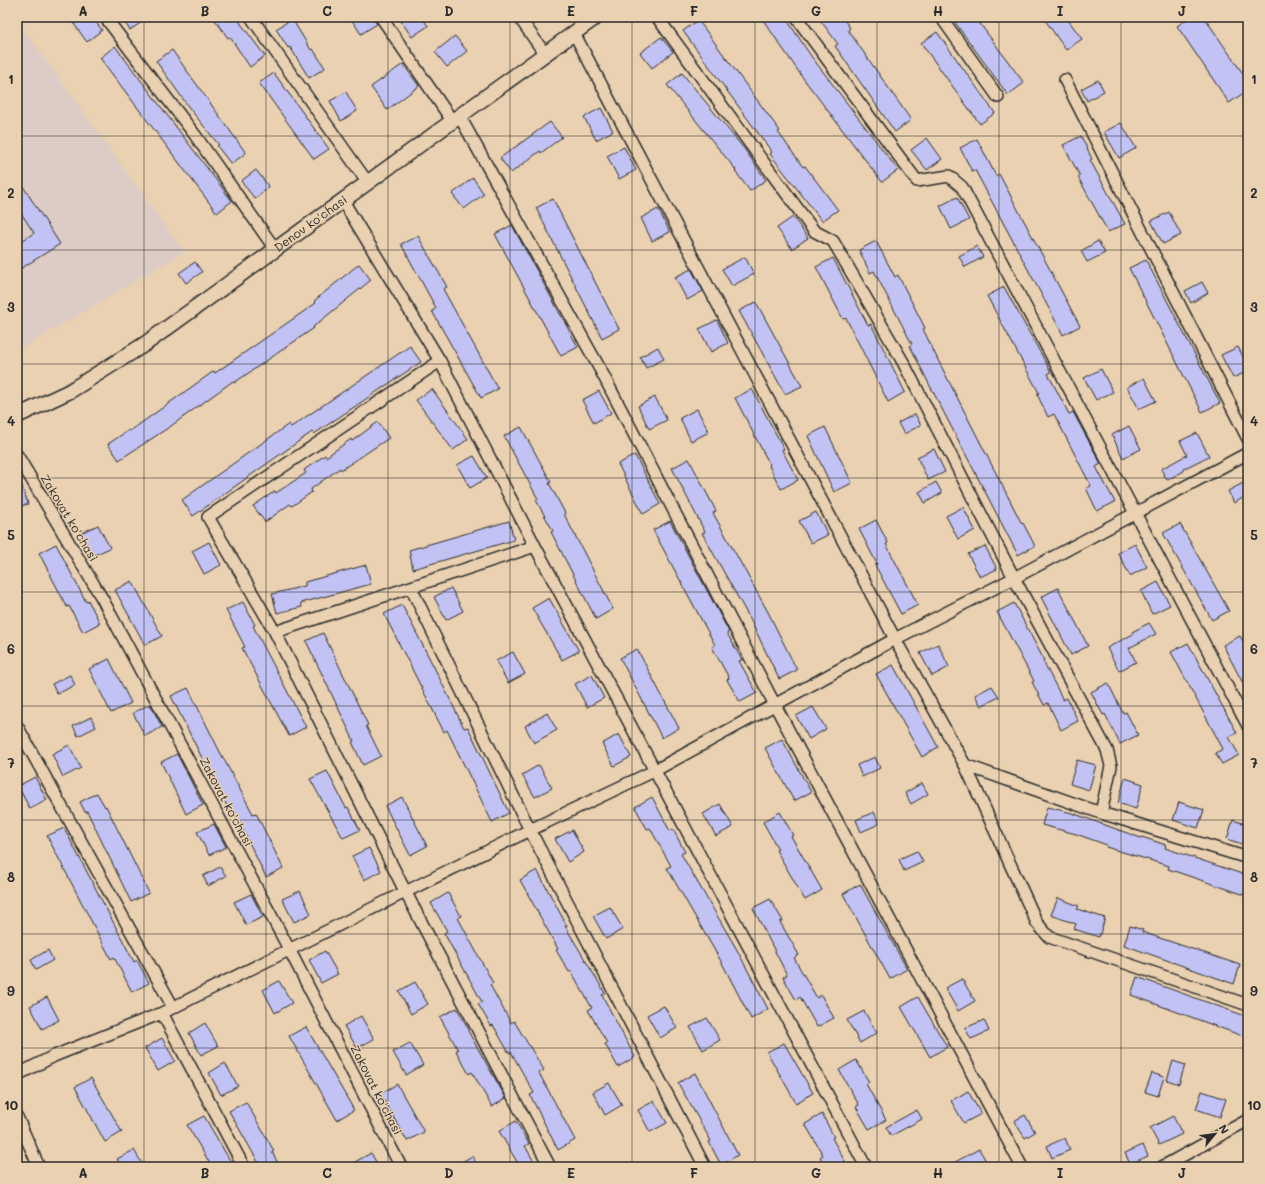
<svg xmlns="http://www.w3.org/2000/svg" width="1265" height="1184" viewBox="0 0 1265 1184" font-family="Mali,sans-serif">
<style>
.built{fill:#ddccc5}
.building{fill:#c2c2f4;stroke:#2b2b2b}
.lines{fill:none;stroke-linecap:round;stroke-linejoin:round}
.minor-casing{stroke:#2b2b2b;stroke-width:14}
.tertiary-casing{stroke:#2b2b2b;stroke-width:17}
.minor{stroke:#e9d1b1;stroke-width:11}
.tertiary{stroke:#e9d1b1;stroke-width:14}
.grid{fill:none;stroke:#2b2b2b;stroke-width:1;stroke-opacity:0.55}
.labels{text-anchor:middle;stroke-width:3;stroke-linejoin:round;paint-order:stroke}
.street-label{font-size:12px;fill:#2b2b2b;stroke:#e9d1b1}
.neatline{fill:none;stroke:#2b2b2b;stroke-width:1.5}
.grid-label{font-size:13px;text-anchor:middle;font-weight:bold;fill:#2b2b2b}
</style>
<rect width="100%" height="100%" fill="#e9d1b1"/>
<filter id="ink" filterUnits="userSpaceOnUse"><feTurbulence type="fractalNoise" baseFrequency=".025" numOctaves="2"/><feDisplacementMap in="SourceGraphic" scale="8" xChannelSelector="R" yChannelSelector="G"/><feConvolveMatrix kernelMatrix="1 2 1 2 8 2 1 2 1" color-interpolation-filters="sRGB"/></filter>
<g filter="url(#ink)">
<path class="built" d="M17 20 184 252 17 351Z"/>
<path class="building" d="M82 17H92L102 30 87 42 74 24Z
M121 17H149L130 30Z
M213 17H236L265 56 250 67 230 37 228 38Z
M350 17H372L377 24 361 34Z
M398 17H422L428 26 412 37Z
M761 17H785L811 56 898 170 882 182 803 78Z
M818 17H842L850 28 848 30 911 120 895 132 835 46 838 44Z
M951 17H975L1024 83 1008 95Z
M1043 17H1066L1082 39 1066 50Z
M1190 17H1204L1248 81V90L1229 103 1177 26Z
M292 19 311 50 313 49 325 68 309 78 290 47 288 48 276 29Z
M698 20 780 131 778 132 803 167 805 166 838 210 822 221 770 154 772 152 683 31Z
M937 32 995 113 980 124 921 43Z
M455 36 467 51 447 67 435 52Z
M661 37 673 52 652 68 640 53Z
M115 46 232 201 217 213 100 58Z
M172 50 246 153 231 164 217 146 219 145 190 109 156 61Z
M403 64 419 86 387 110 371 87Z
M274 73 329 149 314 159 259 83Z
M682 73 745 150 766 180 750 191 735 171 736 170 667 85Z
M1098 80 1104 91 1087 101 1081 89Z
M346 92 357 111 341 121 330 101Z
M601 108 613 131 596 140 584 117Z
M550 122 562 137 541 153 540 151 511 173 500 158Z
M1121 123 1136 148 1119 158 1104 132Z
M1081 136 1092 159 1090 160 1125 224 1108 232 1078 177 1080 176 1063 145Z
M927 138 942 159 927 170 911 150Z
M977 139 996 176 999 174 1080 326 1063 335 975 170 972 171 960 148Z
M624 147 636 170 619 179 607 156Z
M256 170 269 187 255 199 241 181Z
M17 177 60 244 17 271V244L34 233 17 207Z
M473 178 484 194 464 209 452 194Z
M957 197 969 220 951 229 940 206Z
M553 199 619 329 602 338 536 208Z
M658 209 670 232 652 241 641 218Z
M1169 212 1181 235 1163 244 1151 221Z
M793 217 808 238 792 249 777 228Z
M512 225 578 347 561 356 495 234Z
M418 236 447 287 443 289 498 389 481 398 432 311 436 308 401 244Z
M876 241 895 277 898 275 925 328 923 329 938 360 1022 524 1023 523 1035 546 1018 555 928 382 910 346 912 344 874 271 870 273 859 250Z
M1098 241 1105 253 1087 262 1081 251Z
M977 246 983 257 965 267 959 256Z
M745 257 754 274 732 286 722 269Z
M833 258 868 325 871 324 905 392 888 402 846 318 843 319 816 267Z
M1146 260 1220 403 1202 412 1129 268Z
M195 262 202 272 186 283 179 273Z
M359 264 371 280 313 327 314 328 234 383 233 381 171 426 119 460 108 444 129 430 130 431 214 371 215 373 316 303 314 301Z
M691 269 703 291 687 300 675 277Z
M1202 282 1208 293 1191 303 1185 291Z
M1004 287 1051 372 1048 374 1069 414 1073 412 1101 464 1096 467 1115 502 1097 511 1086 488 1091 486 1054 414 1048 417 1037 394 1039 393 987 296Z
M756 302 802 386 785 394 739 311Z
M717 320 728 343 711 352 699 329Z
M410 346 421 362 314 434 312 432 193 516 182 500 289 424 291 427Z
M658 347 664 359 646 368 640 357Z
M1238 347 1248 366V371L1233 378 1221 355Z
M1101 369 1113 392 1096 400 1084 378Z
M1144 378 1156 401 1139 409 1127 387Z
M432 389 468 439 453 450 416 400Z
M752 389 784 449 782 450 798 480 781 489 769 466 770 465 735 398Z
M599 391 611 413 594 423 582 400Z
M655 397 667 420 649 429 638 406Z
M697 409 709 432 691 441 680 418Z
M915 414 921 425 904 434 898 423Z
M378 422 389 438 341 470 340 468 311 489 312 492 292 506 290 504 265 522 253 506 275 491 276 493 306 473 304 470 325 455 326 457 351 439 352 441Z
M1129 426 1141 449 1123 458 1112 435Z
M521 427 551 482 549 483 565 513 564 514 613 609 596 619 551 532 553 531 536 500 538 499 504 436Z
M825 427 852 483 834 492 808 436Z
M1197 433 1209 456 1183 469 1184 471 1167 480 1161 469 1187 455 1180 441Z
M934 449 945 472 928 480 917 457Z
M635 455 660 504 643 514 618 464Z
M474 456 487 478 470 488 457 465Z
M689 459 716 511 713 513 768 612 797 670 779 679 750 619 702 533 705 532 672 468Z
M17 477H19L28 504 17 507Z
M936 482 942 493 925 503 919 492Z
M1245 482 1248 487V495L1234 503 1228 491Z
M963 507 975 530 958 539 946 516Z
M816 512 828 535 811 543 799 521Z
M876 520 888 543 886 544 918 605 901 614 875 565 877 564 859 529Z
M509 521 514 540 413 569 409 550Z
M670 521 729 632 727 633 742 660 739 661 757 693 740 702 727 680 729 678 712 647 715 645 653 530Z
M1180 524 1229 611 1212 620 1163 533Z
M98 525 110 548 92 556 81 533Z
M209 542 221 565 204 574 192 551Z
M56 544 86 602 88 600 100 623 83 632 69 606 67 607 39 553Z
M1135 544 1147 567 1130 576 1118 553Z
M985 546 997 569 980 577 968 554Z
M366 565 371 584 301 603 302 607 277 613 272 594 305 586V582Z
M132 581 162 636 145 645 115 590Z
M1158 582 1170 605 1152 614 1141 591Z
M451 588 463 611 446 620 434 597Z
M1058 588 1088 646 1071 655 1041 597Z
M549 598 579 651 562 660 532 608Z
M243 602 255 625 253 626 306 727 289 736 242 648 245 647 226 610Z
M1014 603 1044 660 1043 661 1063 700 1067 698 1078 721 1061 730 1048 703 1044 705 1032 682 1034 681 997 612Z
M402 605 435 669 464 728 468 727 509 813 492 822 447 730 444 732 384 614Z
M1149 623 1156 634 1129 648 1136 662 1119 671 1107 648 1133 634 1132 632Z
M323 633 368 725 366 726 381 756 363 765 352 742 354 741 306 641Z
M1240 636 1248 650V693L1223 645Z
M1188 643 1237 733 1229 737 1239 755 1222 764 1215 753 1223 749 1171 652Z
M938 644 949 667 932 676 920 653Z
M637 649 679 728 662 738 620 658Z
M513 652 525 674 508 683 496 661Z
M109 659 131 703 111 713 89 669Z
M893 665 938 747 922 757 876 674Z
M70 675 75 685 57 694 52 684Z
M592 675 604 698 587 707 575 684Z
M1108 683 1123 713 1126 712 1138 735 1120 744 1105 714 1103 715 1091 692Z
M992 686 999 697 981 706 975 695Z
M188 688 219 750 253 814 256 813 283 868 266 877 234 812 231 813 214 782 171 696Z
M150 704 162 727 145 736 133 713Z
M813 707 826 729 809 739 796 716Z
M547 713 557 730 534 743 525 726Z
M91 717 96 727 78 736 73 726Z
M619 734 631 757 614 766 602 744Z
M782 739 811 792 794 801 765 748Z
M69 745 81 768 63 777 52 754Z
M177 754 203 805 186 814 161 762Z
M875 757 880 768 862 777 857 765Z
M1077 760 1096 765 1089 790 1070 784Z
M539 765 552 788 535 797 522 775Z
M327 771 346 808 348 807 360 830 343 838 310 779Z
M35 777 47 800 30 809 18 786Z
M1125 778 1143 784 1136 809 1118 803Z
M922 783 928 794 911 804 905 793Z
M97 793 105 807 106 806 149 893 131 902 87 811 85 812 80 802Z
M402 797 427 846 410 855 385 806Z
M652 797 670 831 673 829 685 852 681 854 736 948 768 1009 751 1019 722 963 667 868 671 866 650 828 647 829 635 807Z
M1179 802 1204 810 1198 828 1173 820Z
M720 804 733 827 716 836 703 814Z
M1047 807 1072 813 1141 838 1142 837 1166 845 1165 848 1248 876V896L1168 869 1169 866 1106 847 1107 845 1076 834 1042 825Z
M780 812 793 835 791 836 822 890 805 900 776 850 778 849 763 822Z
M874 812 879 824 861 832 856 820Z
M1233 820 1248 825V846L1227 839Z
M214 824 226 847 209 855 197 832Z
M64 828 134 962 137 960 149 983 132 992 114 957 111 959 47 836Z
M572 830 584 852 568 862 555 839Z
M369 848 381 871 364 880 352 856Z
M917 851 923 862 904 871 899 859Z
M220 867 226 876 208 886 203 876Z
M537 870 567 926H565L605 993 602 995 635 1057 618 1067 605 1044 607 1043 588 1010 592 1008 571 971 569 972 556 950 558 949 520 880Z
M860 884 907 969 890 979 843 894Z
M300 891 311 914 294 922 282 899Z
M448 893 461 916 458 918 493 983 490 985 511 1023 514 1021 544 1070 539 1073 575 1140 558 1150 530 1095 534 1093 511 1052 509 1053 493 1025 491 1026 478 1004 482 1002 444 933 447 931 431 903Z
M251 894 263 917 246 925 234 902Z
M1058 898 1079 906 1077 909 1105 918 1099 937 1074 929 1076 924 1051 915Z
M770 899 783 921 780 922 799 955 794 958 817 998 821 995 834 1018 817 1027 800 997 796 1000 783 977 787 975 753 908Z
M610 907 623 929 606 939 593 916Z
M1130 926 1143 930 1142 932 1240 965 1234 984 1124 945Z
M48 950 53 960 36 970 31 960Z
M325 951 338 974 321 983 309 960Z
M1137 977 1248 1017V1038L1131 995Z
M962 979 975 1001 958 1011 945 988Z
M279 981 292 1003 275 1013 263 990Z
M415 982 428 1004 411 1014 399 991Z
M47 997 59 1020 42 1029 30 1006Z
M918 997 947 1047 930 1057 901 1007Z
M664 1006 677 1028 660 1038 647 1015Z
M457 1008 469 1030 468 1031 506 1098 492 1107 472 1072 469 1074 456 1051 458 1050 440 1017Z
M864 1011 877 1033 860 1043 847 1020Z
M361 1016 374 1039 357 1048 344 1026Z
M707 1018 720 1040 703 1050 690 1027Z
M984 1020 989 1031 971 1039 965 1028Z
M205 1023 218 1046 201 1055 189 1033Z
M306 1027 354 1110 337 1120 289 1036Z
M162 1038 175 1061 158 1071 145 1048Z
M410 1043 423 1065 406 1075 393 1052Z
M784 1043 813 1093 796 1103 767 1052Z
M856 1060 869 1082 866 1084 886 1120 869 1129 856 1107 859 1105 839 1070Z
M1173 1061 1185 1065 1179 1084 1167 1080Z
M225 1063 238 1086 221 1095 209 1073Z
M695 1073 738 1155 721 1165 709 1142 711 1141 678 1083Z
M1152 1073 1164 1077 1158 1096 1145 1092Z
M91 1078 122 1132 105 1142 75 1087Z
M609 1083 622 1105 605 1115 593 1092Z
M397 1084 424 1132 407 1141 380 1094Z
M968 1091 981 1114 964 1123 951 1101Z
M1202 1091 1226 1099 1220 1117 1196 1109Z
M654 1101 667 1123 650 1132 638 1110Z
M246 1102 274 1151 272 1152 280 1167H261L229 1111Z
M917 1110 922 1119 891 1136 886 1127Z
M822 1114 834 1137 832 1138 848 1167H826L820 1157 823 1155 805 1124Z
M1025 1115 1035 1132 1025 1138 1014 1121Z
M204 1116 232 1164 227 1167H212L187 1125Z
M1173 1116 1182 1134 1159 1145 1150 1128Z
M516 1121 529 1144 525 1146 537 1167H520L499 1131Z
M1065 1138 1070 1150 1052 1158 1047 1146Z
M1143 1145 1148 1156 1130 1164 1125 1153Z
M979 1149 986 1161 977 1167H946Z
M134 1150 144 1167H122L117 1159Z
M371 1153 379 1167H346Z
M472 1156 478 1167H453Z"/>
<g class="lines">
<defs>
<path id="minor" d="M105 17 195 135 275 249
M251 17 368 183
M381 17 453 122
M519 17 545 54
M657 17 814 231 833 241 903 362 1014 578 1107 750 1111 766 1101 813
M796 17 917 181 949 176 962 187 1248 726
M941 17 998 97
M574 33 895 639 965 765 1037 923 1049 937 1248 1005
M1065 80 1248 439
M460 117 600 369 775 705 1022 1167
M343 201 440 361 535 546 866 1167
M440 361 208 517 275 632 406 893 550 1167
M17 455 103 600 289 949 401 1167
M411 588 530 830 705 1167
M275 632 535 546
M17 726 173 1007
M965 765 1101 813 1248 858
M162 1013 244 1167
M17 1075 54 1056 162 1013 530 830 654 771 895 639 1014 578 1248 453
M17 1117 39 1167
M1162 1167 1248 1120"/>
<g id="tertiary">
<path id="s1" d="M17 416 70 391 145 344 596 17"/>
</g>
</defs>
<use href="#minor" class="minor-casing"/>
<use href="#tertiary" class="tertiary-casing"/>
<use href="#minor" class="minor"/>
<use href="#tertiary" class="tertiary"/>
</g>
</g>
<path class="grid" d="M144 17V1167M266 17V1167M388 17V1167M510 17V1167M632 17V1167M755 17V1167M877 17V1167M999 17V1167M1121 17V1167M17 136H1248M17 250H1248M17 364H1248M17 478H1248M17 592H1248M17 706H1248M17 820H1248M17 934H1248M17 1048H1248"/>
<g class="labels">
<g class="street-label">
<text dy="4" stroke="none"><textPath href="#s1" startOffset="352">Denov ko'chasi</textPath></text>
<text transform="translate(69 518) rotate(59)" y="4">Zakovat ko'chasi</text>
<text transform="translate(226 802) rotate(62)" y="4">Zakovat ko'chasi</text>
<text transform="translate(376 1090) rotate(63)" y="4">Zakovat ko'chasi</text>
</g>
</g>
<rect width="1265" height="1184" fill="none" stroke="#e9d1b1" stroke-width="44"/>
<g transform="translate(1215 1134) rotate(61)" stroke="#e9d1b1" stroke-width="3" paint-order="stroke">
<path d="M0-3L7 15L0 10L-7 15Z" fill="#2b2b2b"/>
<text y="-6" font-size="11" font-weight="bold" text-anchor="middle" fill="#2b2b2b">N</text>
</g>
<rect x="22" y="22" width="1221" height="1140" class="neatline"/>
<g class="grid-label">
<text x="83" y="16">A</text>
<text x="205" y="16">B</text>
<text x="327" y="16">C</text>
<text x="449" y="16">D</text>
<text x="571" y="16">E</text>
<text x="694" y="16">F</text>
<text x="816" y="16">G</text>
<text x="938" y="16">H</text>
<text x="1060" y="16">I</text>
<text x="1182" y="16">J</text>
<text x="11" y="84">1</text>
<text x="1254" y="84">1</text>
<text x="11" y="198">2</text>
<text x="1254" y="198">2</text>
<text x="11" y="312">3</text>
<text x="1254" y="312">3</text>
<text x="11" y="426">4</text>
<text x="1254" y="426">4</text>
<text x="11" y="540">5</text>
<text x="1254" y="540">5</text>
<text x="11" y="654">6</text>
<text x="1254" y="654">6</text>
<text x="11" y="768">7</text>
<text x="1254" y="768">7</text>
<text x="11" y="882">8</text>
<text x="1254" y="882">8</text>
<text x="11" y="996">9</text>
<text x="1254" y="996">9</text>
<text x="11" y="1110">10</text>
<text x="1254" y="1110">10</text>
<text x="83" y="1178">A</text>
<text x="205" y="1178">B</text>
<text x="327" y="1178">C</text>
<text x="449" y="1178">D</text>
<text x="571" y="1178">E</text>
<text x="694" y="1178">F</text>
<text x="816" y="1178">G</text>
<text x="938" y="1178">H</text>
<text x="1060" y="1178">I</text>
<text x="1182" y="1178">J</text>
</g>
</svg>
